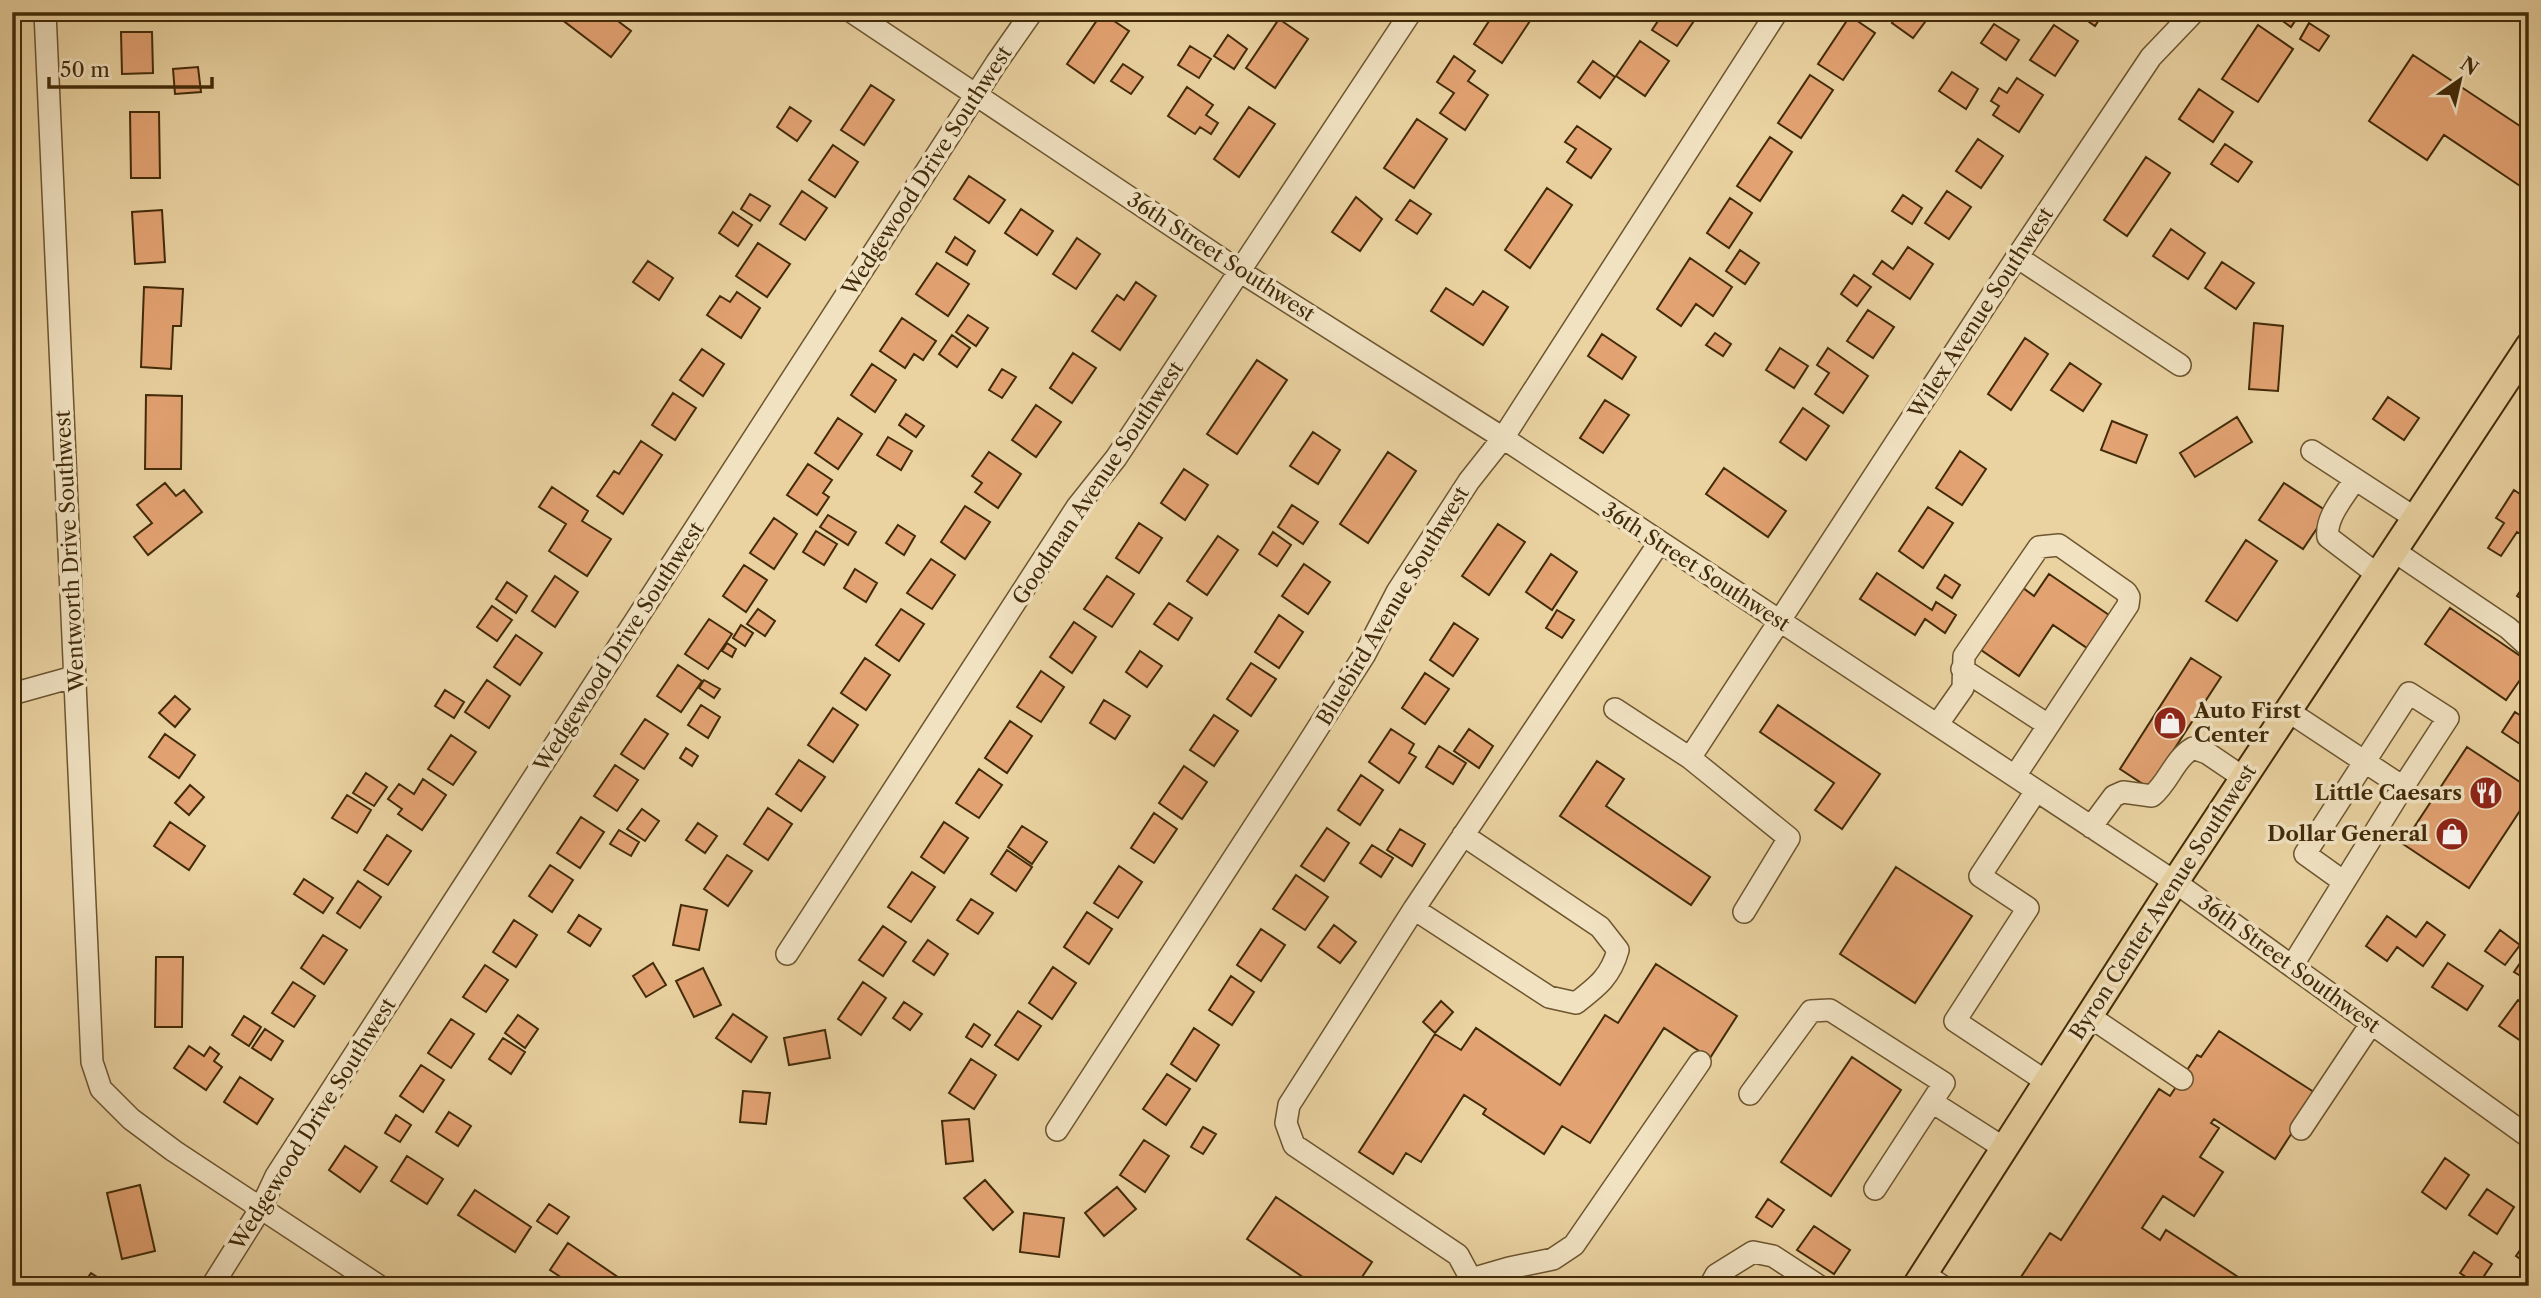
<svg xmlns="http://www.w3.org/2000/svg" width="2541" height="1298" viewBox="0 0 2541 1298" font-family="'Libre Caslon Text',serif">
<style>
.building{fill:#e3a272;stroke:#422b09;stroke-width:2}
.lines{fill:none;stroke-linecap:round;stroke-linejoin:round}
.minor-casing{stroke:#6c552f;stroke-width:24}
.major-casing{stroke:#422b09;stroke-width:30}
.minor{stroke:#f1e2c2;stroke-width:21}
.major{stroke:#ead2a1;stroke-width:26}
.labels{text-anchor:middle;stroke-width:7;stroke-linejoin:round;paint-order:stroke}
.street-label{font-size:21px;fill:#422b09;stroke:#f1e2c2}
.poi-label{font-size:21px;font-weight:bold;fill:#422b09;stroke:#f1e2c2;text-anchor:end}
</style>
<rect width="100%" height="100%" fill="#ead2a1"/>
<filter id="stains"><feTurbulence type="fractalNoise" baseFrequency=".00286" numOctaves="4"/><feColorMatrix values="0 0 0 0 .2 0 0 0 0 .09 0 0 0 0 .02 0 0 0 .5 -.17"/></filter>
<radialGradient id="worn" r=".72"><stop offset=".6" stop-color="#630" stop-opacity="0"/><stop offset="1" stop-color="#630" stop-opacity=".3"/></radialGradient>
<path class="building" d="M566 12H606L631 31 611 57 561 19Z
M1304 12H1324L1318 21Z
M1495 12H1536L1502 63 1474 44Z
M1664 12H1700L1677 46 1652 30Z
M1900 12H1920L1928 18 1913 38 1892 23Z
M2075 12H2104L2095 26Z
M2270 12H2301L2291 27Z
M1102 13 1129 31 1094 83 1067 64Z
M1850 16 1875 33 1843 80 1818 64Z
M1279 19 1308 39 1275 88 1246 68Z
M2309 23 2329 36 2319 51 2300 39Z
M1994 24 2019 40 2006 60 1981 43Z
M2054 25 2078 41 2055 76 2030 60Z
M2258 25 2293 49 2258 102 2222 79Z
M121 32H152L153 73 122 74Z
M1228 35 1247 49 1234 69 1214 56Z
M1640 41 1669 61 1645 96 1616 76Z
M1190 46 1211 59 1199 78 1178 65Z
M2413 55 2529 132V192L2444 135 2427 160 2369 121Z
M1454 56 1475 71 1468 81 1488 95 1465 130 1440 113 1454 93 1437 82Z
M1593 61 1615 77 1600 98 1578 82Z
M1123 64 1143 77 1131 94 1111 81Z
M198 67 201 92 175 94 173 69Z
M1952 72 1978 89 1966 109 1939 91Z
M1810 75 1833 90 1801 138 1778 123Z
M2017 78 2043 95 2019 132 1993 115 1999 106 1991 101 1999 88 2007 93Z
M871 85 894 100 864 145 841 130Z
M1187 87 1213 105 1206 115 1218 123 1211 134 1200 127 1195 134 1168 116Z
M2199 89 2233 112 2213 142 2179 119Z
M790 107 811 121 797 141 777 127Z
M1249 107 1275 124 1239 177 1214 159Z
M130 112H159L160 178H131Z
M1417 119 1447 139 1414 188 1384 168Z
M1577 126 1611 149 1591 178 1567 162 1576 149 1565 142Z
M1770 137 1792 152 1760 201 1737 186Z
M1978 139 2003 156 1981 188 1956 171Z
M2225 144 2252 162 2238 182 2211 164Z
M833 145 858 162 835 197 809 180Z
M2146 157 2170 173 2127 236 2104 220Z
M969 176 1005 200 989 223 954 199Z
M1547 188 1572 205 1530 268 1505 250Z
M802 191 827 208 805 240 780 224Z
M1947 191 1971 207 1949 239 1925 223Z
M750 194 770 206 760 221 741 209Z
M1903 195 1922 208 1912 224 1892 211Z
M1356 197 1382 219 1360 251 1332 232Z
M1730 198 1752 213 1729 248 1707 233Z
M1410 200 1431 214 1417 234 1396 220Z
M1021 209 1053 231 1037 255 1005 233Z
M162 210 165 262 135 264 132 212Z
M733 212 752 225 738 246 719 233Z
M2171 229 2205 253 2188 279 2153 256Z
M955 237 975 251 967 265 946 252Z
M1077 238 1100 254 1076 289 1053 274Z
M758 243 790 264 767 297 736 276Z
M1908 247 1933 264 1910 299 1873 274 1882 261 1893 269Z
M1740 250 1759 263 1745 284 1726 271Z
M1690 258 1732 287 1713 316 1696 304 1681 326 1657 309Z
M648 261 673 278 659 300 633 282Z
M2222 262 2254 283 2236 309 2205 288Z
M937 263 969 284 948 316 916 294Z
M1854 275 1871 287 1857 306 1841 294Z
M1136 282 1156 296 1120 350 1092 331 1117 295 1124 300Z
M144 287 183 289 181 326H173L171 369 141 367Z
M1446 288 1473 305 1483 291 1508 307 1483 345 1431 311Z
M737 292 760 308 741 338 707 315 720 296 730 302Z
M1868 310 1894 327 1873 358 1847 341Z
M968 315 988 328 976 346 956 332Z
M902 318 936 341 923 360 914 354 905 368 880 351Z
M2254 323 2283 326 2278 391 2249 389Z
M1715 333 1731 344 1723 356 1706 345Z
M1602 334 1636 357 1622 379 1588 356Z
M952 335 970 348 957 367 939 354Z
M2025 338 2048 354 2011 410 1988 394Z
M1780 348 1808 366 1794 388 1766 370Z
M1828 348 1868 376 1843 413 1815 394 1829 373 1817 365Z
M702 349 724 364 703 396 680 380Z
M1073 353 1096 368 1072 403 1050 388Z
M1257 360 1287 380 1237 454 1207 434Z
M2070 363 2101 384 2083 411 2051 390Z
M872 364 896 380 875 412 851 395Z
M1002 369 1016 377 1002 398 989 390Z
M673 393 696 408 675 440 652 425Z
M146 395 182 396 181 469H145Z
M2388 397 2419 418 2404 440 2373 419Z
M1605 400 1629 415 1603 453 1580 438Z
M1036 405 1061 422 1036 457 1012 440Z
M1803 408 1829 426 1806 460 1780 442Z
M906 414 924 426 916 437 899 425Z
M2237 417 2252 442 2195 477 2180 453Z
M838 418 862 434 838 469 815 453Z
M2112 421 2147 435 2136 463 2101 450Z
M1313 432 1340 450 1318 484 1290 466Z
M888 437 912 451 901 470 877 455Z
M641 441 662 455 623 514 597 496 614 471 619 474Z
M1960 451 1986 469 1962 505 1936 488Z
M989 452 1021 474 998 508 975 492 982 483 972 476Z
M1388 452 1416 471 1368 543 1340 524Z
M808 464 832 480 823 493 829 497 817 515 787 495Z
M1724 468 1786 511 1768 537 1706 494Z
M1184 469 1208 485 1185 520 1161 503Z
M165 483 176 496 184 490 202 512 148 555 134 537 152 523 137 505Z
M2284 483 2328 512 2303 549 2259 520Z
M552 487 588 511 582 521 611 539 587 576 549 551 566 524 539 507Z
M2514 490 2529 500V539L2517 532 2501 556 2488 548 2504 523 2496 518Z
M1292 505 1318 522 1303 544 1278 527Z
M965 506 990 522 965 559 941 542Z
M1928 507 1953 523 1923 568 1899 551Z
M828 515 856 532 848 545 820 527Z
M774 518 797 534 774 569 750 553Z
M1139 523 1162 538 1139 573 1116 558Z
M1498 524 1525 542 1489 595 1462 576Z
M898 525 915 536 904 555 886 543Z
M816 531 837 544 824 565 803 552Z
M1273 532 1291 545 1277 566 1259 554Z
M1218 536 1238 550 1207 595 1187 581Z
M2246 540 2277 561 2237 621 2206 601Z
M1551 554 1577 572 1552 610 1526 592Z
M931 559 955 575 932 609 907 593Z
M1304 564 1330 582 1308 614 1282 596Z
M744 565 767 580 746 612 723 596Z
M855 569 877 583 866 602 844 588Z
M1877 573 1932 610 1936 602 1956 615 1945 633 1925 619 1915 635 1860 599Z
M2049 574 2109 615 2087 648 2053 625 2019 676 1981 650 2023 588 2034 596Z
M1945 575 1960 585 1952 598 1937 588Z
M555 576 578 592 555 627 532 611Z
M1107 576 1134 594 1112 627 1084 609Z
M2529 578V604L2517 596Z
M507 582 527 596 516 613 496 599Z
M1169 603 1192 618 1178 640 1154 624Z
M492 606 512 620 497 641 477 627Z
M2450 608 2529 662V667L2506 700 2425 644Z
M758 609 775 621 765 636 747 624Z
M901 609 924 624 899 661 876 645Z
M1557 610 1574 620 1562 638 1546 628Z
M1279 615 1303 632 1279 668 1255 652Z
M709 619 732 634 708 669 685 654Z
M1074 622 1096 637 1072 673 1050 657Z
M1454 623 1478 639 1453 676 1430 660Z
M741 625 753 633 745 646 733 638Z
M516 635 542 653 520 685 494 667Z
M727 643 736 649 732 657 722 651Z
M1140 651 1162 666 1147 687 1126 672Z
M865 658 890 675 866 710 841 693Z
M2191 658 2221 677 2149 788 2120 769Z
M1251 663 1276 679 1251 716 1227 699Z
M678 665 702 681 681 712 657 696Z
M1041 671 1064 687 1041 722 1017 707Z
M1425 673 1449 689 1425 724 1402 708Z
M487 680 510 696 489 728 465 712Z
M704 680 720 689 714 698 699 688Z
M445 690 464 702 454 718 435 706Z
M175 696 190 709 175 727 159 713Z
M1104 700 1130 716 1115 739 1090 723Z
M701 705 720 717 708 738 688 725Z
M1778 705 1880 774 1842 829 1815 810 1834 783 1760 732Z
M833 708 858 725 833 762 808 745Z
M2515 712 2529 721V750L2502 732Z
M1214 715 1238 731 1214 766 1190 750Z
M645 719 668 734 644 769 621 754Z
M1010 721 1032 736 1007 773 985 758Z
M1391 729 1414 744 1409 753 1416 757 1399 783 1369 762Z
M1469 729 1493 746 1479 768 1454 751Z
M165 734 195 755 179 778 149 757Z
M451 735 476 752 453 785 428 769Z
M1439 746 1466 763 1453 784 1426 767Z
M2467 747 2529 788V797L2469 888 2403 844Z
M686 748 698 756 692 766 680 758Z
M799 760 825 777 801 811 776 794Z
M1597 761 1624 779 1606 806 1710 877 1691 905 1560 816Z
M615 765 638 780 617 811 594 796Z
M1184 766 1207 782 1182 819 1159 803Z
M979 769 1002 785 979 818 956 803Z
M366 773 387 787 374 806 353 793Z
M1361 775 1383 790 1360 825 1338 810Z
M423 779 446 795 422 830 398 814 402 809 388 799 399 784 414 794Z
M190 785 204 797 189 815 175 803Z
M347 795 371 810 357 833 332 818Z
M768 808 792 824 768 860 744 844Z
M642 809 659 821 645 841 627 829Z
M1154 813 1177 829 1154 863 1131 848Z
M581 817 604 832 580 868 557 853Z
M170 822 205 846 189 870 154 846Z
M944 822 968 838 944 873 921 857Z
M698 823 717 836 705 853 686 840Z
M1022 826 1047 842 1032 864 1008 847Z
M1327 828 1349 843 1324 881 1301 866Z
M1400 829 1425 844 1412 866 1387 850Z
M619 830 639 842 631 856 610 844Z
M387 835 411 851 388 885 364 870Z
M1372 845 1393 858 1381 877 1360 863Z
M1007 850 1032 867 1016 891 991 874Z
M727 855 752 871 728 906 704 889Z
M550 865 573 880 552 912 529 896Z
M1119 866 1142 882 1118 918 1094 903Z
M1896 867 1972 916 1915 1003 1840 954Z
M912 872 935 887 911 922 888 907Z
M1296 875 1328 897 1305 930 1273 909Z
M304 879 333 898 323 913 294 894Z
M358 881 381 897 360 928 337 913Z
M18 896 20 933H12V897Z
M971 899 993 913 978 934 957 920Z
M681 905 707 910 699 950 673 945Z
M1087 912 1112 929 1089 964 1064 947Z
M579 915 601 929 590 946 568 932Z
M2387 916 2416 937 2427 922 2445 935 2423 966 2397 947 2387 961 2366 946Z
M514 920 537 935 516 967 493 952Z
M1334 925 1356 942 1340 963 1318 947Z
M883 926 906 942 883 976 859 960Z
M1261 929 1285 945 1261 981 1237 965Z
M2500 930 2520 945 2505 965 2485 951Z
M323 935 347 950 324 984 301 968Z
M928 940 948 954 934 975 913 961Z
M2527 953 2529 954V981L2514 972Z
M156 957H183L182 1027H155Z
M653 963 666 985 646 997 633 976Z
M2448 963 2483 986 2467 1010 2432 987Z
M1656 964 1737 1016 1710 1058 1664 1028 1590 1143 1562 1126 1544 1154 1483 1114 1486 1109 1464 1095 1421 1162 1406 1153 1393 1174 1359 1152 1435 1034 1461 1050 1476 1028 1560 1085 1605 1015 1618 1023Z
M485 965 508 980 486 1012 463 997Z
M1053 967 1076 983 1052 1019 1029 1003Z
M703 968 721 1005 694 1017 676 981Z
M1231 976 1254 992 1232 1025 1209 1010Z
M293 982 315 996 294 1027 272 1013Z
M863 982 886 998 861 1035 838 1019Z
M2518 1000 2529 1007V1036L2524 1043 2499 1026Z
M1441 1001 1453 1012 1435 1033 1423 1022Z
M904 1002 922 1014 910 1030 893 1018Z
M1018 1011 1041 1026 1018 1060 995 1045Z
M733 1014 767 1037 751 1062 716 1038Z
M518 1015 538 1029 525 1048 505 1033Z
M244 1016 261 1027 249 1046 232 1035Z
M451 1019 474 1034 451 1068 428 1053Z
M974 1024 990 1035 982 1047 966 1037Z
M1194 1028 1219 1045 1196 1081 1171 1064Z
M265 1029 283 1041 271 1060 252 1048Z
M825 1030 830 1058 789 1065 784 1038Z
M2219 1031 2317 1094 2275 1159 2214 1119 2211 1123 2219 1128 2200 1157 2223 1172 2194 1216 2163 1196 2142 1228 2160 1240 2166 1230 2252 1286H2028L2019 1280 2050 1233 2061 1240 2159 1089 2170 1096 2197 1055 2201 1057Z
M503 1038 525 1052 511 1074 489 1059Z
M189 1046 204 1056 210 1047 219 1054 214 1061 222 1067 206 1090 174 1068Z
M1852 1057 1901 1090 1831 1196 1781 1162Z
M971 1059 996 1075 974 1109 949 1093Z
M421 1065 444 1080 423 1112 400 1096Z
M1167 1074 1190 1089 1166 1125 1143 1109Z
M240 1077 273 1099 257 1124 224 1102Z
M743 1091 770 1093 766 1124 740 1122Z
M449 1112 471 1126 458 1146 436 1132Z
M396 1115 411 1125 400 1142 385 1133Z
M969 1119 973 1161 946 1164 942 1121Z
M1203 1127 1216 1134 1203 1154 1191 1147Z
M1144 1140 1169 1156 1145 1192 1120 1175Z
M345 1146 377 1167 360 1192 329 1170Z
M407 1156 443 1179 427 1204 391 1181Z
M2445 1158 2469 1175 2446 1209 2422 1192Z
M985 1180 1013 1212 993 1230 964 1198Z
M140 1185 155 1251 122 1259 107 1193Z
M1117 1187 1136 1209 1104 1236 1085 1213Z
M2487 1189 2514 1207 2497 1234 2469 1215Z
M475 1190 531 1227 515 1252 458 1215Z
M1276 1197 1372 1262 1356 1286H1316L1247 1239Z
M1768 1199 1784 1210 1772 1227 1756 1217Z
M549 1204 569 1217 557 1234 537 1221Z
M1024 1213 1064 1218 1059 1257 1020 1252Z
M1814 1226 1850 1250 1834 1274 1797 1250Z
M2529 1237V1265L2516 1256Z
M568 1243 631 1286H574L550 1270Z
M2474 1252 2492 1264 2478 1285 2460 1273Z
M91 1273 111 1286H82Z"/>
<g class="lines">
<defs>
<path id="minor" d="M45 12 92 1062 101 1089 131 1119 174 1151 379 1286
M852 12 1241 272 1503 438 2175 882 2529 1137
M2017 257 2180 365
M2312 451 2415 518
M2355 479C2345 496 2325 517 2328 537L2378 575
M2394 551 2508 628 2529 647
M1962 669 2048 725
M12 694 73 677
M1615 709 1690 758
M2288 711 2403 787 2292 966
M1937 725 1963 688 1964 656 2039 547 2059 545 2126 592 2129 597 2128 605 2015 776
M2036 791 1980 876 2028 908 1955 1021 2047 1082
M2091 827 2114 796 2123 792 2152 796C2169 782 2174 759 2193 748L2207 753 2244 778
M2344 882 2305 854 2409 693 2448 718 2403 787
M1414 909 1549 997 1576 1003C1598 986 1611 976 1618 950L1600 927 1463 835
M1744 912 1789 838 1690 758 2017 257 2151 57 2194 12
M787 954 1077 507 1116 458 1411 12
M2089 1016 2182 1079
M1750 1094 1811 1011 1830 1010 1944 1083 1875 1189
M1932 1102 2004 1148
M2301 1129 2371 1024
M1057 1130 1300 756 1365 654 1397 592 1469 481 1503 438 1777 12
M1924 1274 1942 1286
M1471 1279 1509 1268 1553 1259 1574 1245 1700 1062
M212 1286 261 1208 276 1176 997 62 1032 12
M1470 1286 1471 1279 1458 1255 1294 1145 1286 1123 1289 1105 1414 909 1659 543
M1710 1286 1716 1275 1753 1252 1773 1256 1819 1286"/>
<path id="major" d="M1916 1286 2175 882 2529 346"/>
</defs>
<use href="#minor" class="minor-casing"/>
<use href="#major" class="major-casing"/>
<use href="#minor" class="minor"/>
<use href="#major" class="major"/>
</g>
<defs>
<symbol id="shop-disc" viewBox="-11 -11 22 22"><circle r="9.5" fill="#8f2418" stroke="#f1e2c2"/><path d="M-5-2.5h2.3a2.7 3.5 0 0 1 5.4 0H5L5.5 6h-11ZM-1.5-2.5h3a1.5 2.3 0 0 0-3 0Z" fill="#fff"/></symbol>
<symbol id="restaurant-disc" viewBox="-11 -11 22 22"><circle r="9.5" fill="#8f2418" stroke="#f1e2c2"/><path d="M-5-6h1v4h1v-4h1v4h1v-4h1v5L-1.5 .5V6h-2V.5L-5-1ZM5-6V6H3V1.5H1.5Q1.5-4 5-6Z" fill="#fff"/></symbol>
</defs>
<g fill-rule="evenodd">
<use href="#shop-disc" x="2151" y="704" width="38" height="38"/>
<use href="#restaurant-disc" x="2467" y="774" width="38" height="38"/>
<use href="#shop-disc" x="2433" y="815" width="38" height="38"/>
</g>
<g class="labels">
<g class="street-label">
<text transform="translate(927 171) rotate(-57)" y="7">Wedgewood Drive Southwest</text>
<text transform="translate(1221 257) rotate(33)" y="7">36th Street Southwest</text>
<text transform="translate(1981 313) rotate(-57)" y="7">Wilex Avenue Southwest</text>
<text transform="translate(1098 483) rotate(-56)" y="7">Goodman Avenue Southwest</text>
<text transform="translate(70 551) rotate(-93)" y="7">Wentworth Drive Southwest</text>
<text transform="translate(1696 567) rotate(33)" y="7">36th Street Southwest</text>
<text transform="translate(1393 606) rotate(-59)" y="7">Bluebird Avenue Southwest</text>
<text transform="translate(619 647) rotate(-57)" y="7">Wedgewood Drive Southwest</text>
<text transform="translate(2163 902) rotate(-57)" y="7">Byron Center Avenue Southwest</text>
<text transform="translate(2289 964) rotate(36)" y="7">36th Street Southwest</text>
<text transform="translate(313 1124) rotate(-58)" y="7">Wedgewood Drive Southwest</text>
</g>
<g class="poi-label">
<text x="2194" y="718" text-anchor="start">Auto First<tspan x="2194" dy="24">Center</tspan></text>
<text x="2462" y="800">Little Caesars</text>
<text x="2428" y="841">Dollar General</text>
</g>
</g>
<rect width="2541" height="1298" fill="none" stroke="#ead2a1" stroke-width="42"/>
<rect x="14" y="14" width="2513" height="1270" fill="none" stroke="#422b09" stroke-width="3.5"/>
<rect x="21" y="21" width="2499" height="1256" fill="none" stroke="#422b09" stroke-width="2"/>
<g transform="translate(2460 80) rotate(34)" stroke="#f1e2c2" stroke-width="5" paint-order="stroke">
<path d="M0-5L12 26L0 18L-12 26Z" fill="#422b09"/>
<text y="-10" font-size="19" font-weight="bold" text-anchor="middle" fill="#422b09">N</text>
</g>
<path d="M49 77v10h163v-10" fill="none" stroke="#422b09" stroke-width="3.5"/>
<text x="60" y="77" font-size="21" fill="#422b09" stroke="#f1e2c2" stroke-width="5" paint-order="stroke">50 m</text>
<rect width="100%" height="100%" filter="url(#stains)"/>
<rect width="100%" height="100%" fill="url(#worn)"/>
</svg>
